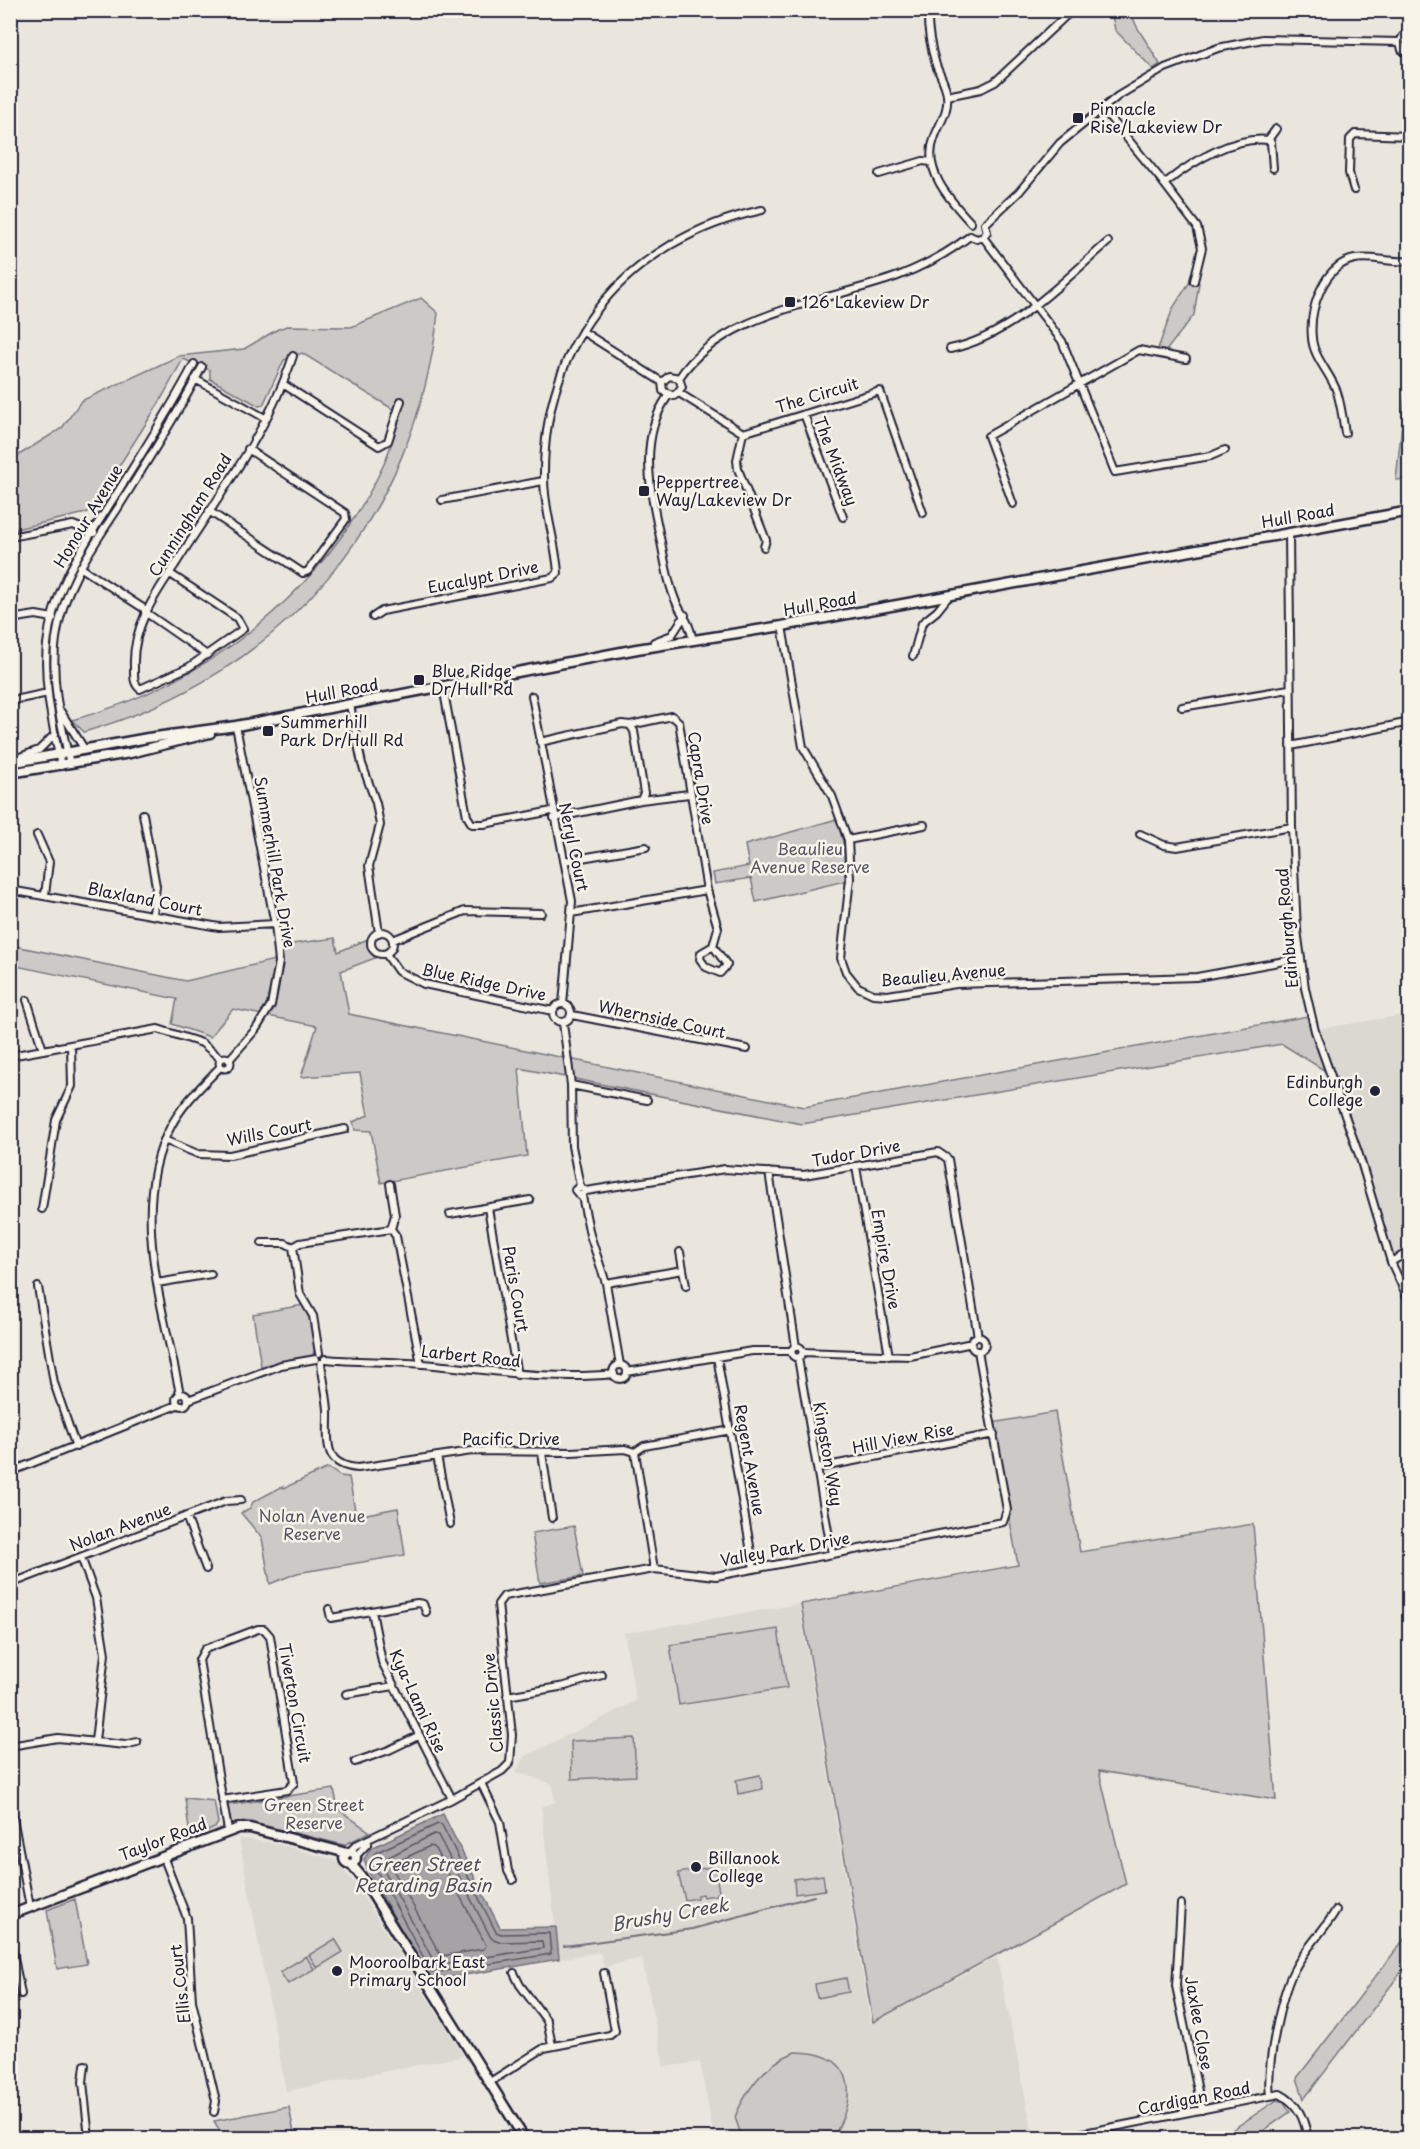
<svg xmlns="http://www.w3.org/2000/svg" width="1420" height="2149" viewBox="0 0 1420 2149" font-family="'Playpen Sans',sans-serif">
<style>
.built{fill:#dbd8d2}
.green{fill:#cdc9c6;stroke:#787680;stroke-width:1.5}
.water{fill:#a6a3a6;stroke:#716f7b;stroke-width:1.5}
.lines{fill:none;stroke-linecap:round;stroke-linejoin:round}
.shore{stroke:#575666;stroke-width:1.5}
.stream{stroke:#716f7b;stroke-width:2}
.street-casing{stroke:#22223b;stroke-width:10}
.secondary-casing{stroke:#22223b;stroke-width:13}
.street{stroke:#f7f3e8;stroke-width:6}
.secondary{stroke:#f7f3e8;stroke-width:8}
.poi-dot{fill:#22223b;stroke:#f7f3e8;stroke-width:2}
.labels{text-anchor:middle;stroke-width:5;stroke-linejoin:round;paint-order:stroke}
.poi-label{font-size:16px;fill:#22223b;stroke:#f7f3e8;text-anchor:start}
.street-label{font-size:16px;fill:#22223b;stroke:#f7f3e8}
.park-label{font-size:16px;fill:#555465;stroke:#f7f3e8}
.water-label{font-size:18px;font-style:italic;fill:#504f60;stroke:#f7f3e8}
</style>
<rect width="100%" height="100%" fill="#eae6de"/>
<filter id="ink" filterUnits="userSpaceOnUse"><feTurbulence type="fractalNoise" baseFrequency=".0167" numOctaves="2"/><feDisplacementMap in="SourceGraphic" scale="12" xChannelSelector="R" yChannelSelector="G"/><feConvolveMatrix kernelMatrix="1 2 1 2 8 2 1 2 1" color-interpolation-filters="sRGB"/></filter>
<g filter="url(#ink)">
<path class="built" d="M1409 1014V1248L1394 1262 1363 1154 1318 1029Z
M1409 1259V1300L1396 1271Z
M799 1604 871 2024 997 1957 1033 2135 1017 2138H714L700 2062 664 2067 642 1958 604 1967 600 1952 559 1959 541 1807 555 1802 552 1784 516 1772 524 1757 636 1701 624 1633Z
M239 1838 278 1844 335 1860 356 1885 464 2056 286 2091Z"/>
<path class="green" d="M1111 11H1130L1137 27 1160 64 1153 69 1115 30Z
M1189 283H1199L1194 315 1165 352 1157 351 1173 308Z
M421 298 438 313C416 519 283 675 84 732L72 720C209 683 323 593 384 464 391 447 396 429 402 412L391 408 302 353 284 360 263 405 259 406 210 379V370L183 359 159 403 91 510 86 513 11 530V460L62 428 81 401 179 356 244 349 278 329 287 326 351 327Z
M1409 358V479L1396 480Z
M837 819 844 846 845 881 756 902 751 878 715 884 713 873 749 866 745 845Z
M335 938 338 952 368 939V950L375 958 341 971 349 1014 804 1107 1308 1016 1327 1072 1282 1044 802 1124 519 1068 527 1156 381 1183 371 1131 355 1130 353 1122 368 1115 360 1073 301 1077 317 1026 233 1009 210 1037 172 1024 177 999 11 965 10 945 186 981 279 959 278 946Z
M303 1305C311 1318 320 1342 312 1356L261 1366 253 1314Z
M1055 1412 1080 1552 1253 1524 1276 1800 1099 1771 1126 1884 873 2022 801 1604 1018 1565 992 1423Z
M328 1468 340 1476 349 1477 356 1516 398 1508 405 1555 297 1573 270 1584 262 1538 241 1513 250 1508 253 1502 283 1486 284 1488Z
M574 1526 583 1576 540 1583 532 1533Z
M778 1629 787 1688 679 1705 670 1645Z
M634 1738 636 1776 572 1779 571 1741Z
M760 1775 763 1789 738 1794 736 1780Z
M334 1789 338 1809 370 1832 344 1845 266 1826 242 1823 231 1824 228 1805Z
M185 1798 214 1801 218 1823 215 1828 190 1837Z
M711 1867 715 1868 719 1892 716 1895 703 1897 702 1894 697 1895V1898L685 1900 678 1873Z
M823 1875 825 1890 795 1894 794 1879Z
M75 1899 87 1964 57 1969 47 1910Z
M1409 1933V1962L1304 2099 1297 2078Z
M335 1939 343 1952 317 1968 309 1955Z
M306 1956 314 1969 288 1984 280 1972Z
M846 1978 849 1992 817 1998 815 1984Z
M795 2052C853 2052 859 2090 835 2134L831 2138H742L735 2117C747 2088 765 2064 795 2052Z
M1277 2100 1284 2102 1290 2112 1253 2138H1220Z
M289 2107 295 2138H224L214 2121Z"/>
<path class="water" d="M443 1814 500 1928 556 1927 559 1959 430 1981 368 1871 364 1859 371 1848Z"/>
<g class="lines">
<path class="shore" d="M438 1824 442 1825 496 1932 501 1934 549 1933 551 1954 432 1973 371 1860 375 1853Z
M434 1834 438 1835 491 1938 501 1942 542 1941 543 1948 436 1965 379 1862Z
M430 1846 434 1847 486 1945 484 1949 441 1956 392 1868 393 1864Z"/>
<path class="stream" d="M564 1946 692 1929 814 1896"/>
<defs>
<path id="street" d="M928 10C927 28 931 48 936 65 940 76 946 84 947 95 949 113 939 123 934 139 922 171 951 201 971 223
M1400 42 1402 50 1410 53
M1400 42 1403 36 1410 34
M1410 60V95
M947 96 981 89 995 82 1072 10
M1103 109 1159 177 1197 227 1202 248 1194 281
M1268 140 1271 142 1273 168
M1268 140 1276 129
M879 174 923 161 931 162
M1164 184C1191 163 1232 136 1268 140
M1354 190 1349 173 1350 139 1355 134 1410 136
M985 224 1019 192 1060 143 1118 96 1165 68 1218 48 1263 39 1400 42
M970 236 977 239 983 237 987 232 985 224
M983 237 1062 341 1115 472 1211 456 1225 450
M582 331 662 382
M950 349C1012 336 1062 282 1108 242
M679 378C723 311 827 302 898 276 924 266 948 253 970 236
M195 379 265 418
M662 382 663 391 674 396 682 387 679 378
M662 382 669 376 679 378
M283 384 379 446 388 441 401 401
M679 393 743 433 880 391 923 513
M668 396C637 439 651 494 661 542 665 562 668 585 677 604 685 620 689 621 693 641
M804 414 843 517
M743 433 737 460 738 469 766 540 764 547
M1345 433C1343 419 1341 405 1337 392 1331 374 1313 357 1312 338 1309 310 1323 265 1355 259 1372 256 1391 263 1410 261
M442 500 543 481
M1013 504 988 436 1139 350 1186 359
M209 511 303 573 308 571 346 519 345 513 248 449
M1289 533 1292 827 1297 930 1305 988 1315 1031 1359 1155 1391 1262 1410 1303
M10 537 73 525 94 533
M80 567 146 610
M169 573 237 618 243 629 189 667 140 689C133 683 134 676 134 667 132 628 154 596 175 565 217 498 268 432 293 356
M145 612 207 655
M373 617 382 611 552 578 558 573C556 542 544 510 544 479 542 340 628 239 762 210
M10 619 36 615 53 618
M782 626 803 747 832 796 848 840 850 879 841 958 846 972 858 987 873 994 888 995 956 984 1197 977 1301 958
M654 642 672 635 685 615
M913 656 922 623 937 611 949 596
M443 687 467 816 472 824H484L552 811
M532 696 572 901 563 1004
M10 701 48 693
M350 705 362 764 376 803 380 825 369 866 379 933
M1182 707 1289 689
M61 712 85 750
M630 725 672 716 679 722 707 890 718 928 713 946 701 953 700 959 706 967 720 973 727 965 713 946
M540 742 622 724 630 725 634 731 644 793 641 800 554 818
M1291 746 1410 722
M17 758 39 750 55 734
M70 764C61 723 50 681 56 638 63 588 91 549 118 508 147 461 177 416 202 367
M61 766C53 726 43 685 47 644 53 586 87 541 117 493 144 450 171 408 194 364
M641 800 689 794
M143 814 156 886 153 914
M1140 834 1164 845 1177 847 1292 827
M37 835 49 862 45 895
M848 840 924 825
M564 861 646 847
M10 890 219 927 275 924
M571 913 707 890
M371 943a11 11 0 1 1 22 0a11 11 0 1 1-22 0Z
M393 940 465 911 541 913
M386 954 398 971 424 984 553 1011
M27 1000 43 1050
M553 1013a9 9 0 1 1 18 0a9 9 0 1 1-18 0Z
M572 1015 747 1049
M563 1023 571 1085 572 1146 580 1186 586 1191 580 1196 575 1190 580 1186
M10 1056 158 1029 202 1043 221 1059
M219.5 1063a5.5 5.5 0 1 1 11 0a5.5 5.5 0 1 1-11 0Z
M229 1060 256 1029 271 1005 279 962 275 924 236 726
M571 1085 647 1100
M164 1140 198 1154 230 1155 345 1129
M856 1167 889 1356
M769 1172 796 1347
M390 1184 395 1215 391 1229
M586 1191 725 1169 804 1175 938 1152 948 1159 978 1337
M582 1196 590 1235 606 1283 620 1365
M488 1208 517 1375
M42 1209 56 1120 72 1086 71 1045
M450 1214 530 1200
M262 1243H285L293 1247
M680 1252 686 1286
M1391 1262 1410 1251
M157 1283 211 1274
M606 1283 683 1270
M38 1287 54 1383 76 1447
M971 1344a7 7 0 1 1 14 0a7 7 0 1 1-14 0Z
M791.5 1352a5.5 5.5 0 1 1 11 0a5.5 5.5 0 1 1-11 0Z
M803 1352 910 1356 972 1343
M319 1353 313 1316 300 1294 293 1247 300 1243 391 1229 396 1236 421 1364
M717 1357 754 1569
M798 1358 832 1554
M325 1359C357 1362 390 1361 422 1364 486 1369 549 1381 614 1374
M321 1363C323 1378 327 1395 328 1410 329 1438 320 1465 358 1468L472 1451 571 1452 625 1449 635 1452 654 1569
M613 1372a7 7 0 1 1 14 0a7 7 0 1 1-14 0Z
M627 1372 752 1351H791
M176 1400a6 6 0 1 1 12 0a6 6 0 1 1-12 0Z
M180 1394C164 1311 128 1205 171 1126 183 1103 203 1085 220 1067
M188 1400 281 1365 316 1359
M635 1452 644 1446 731 1430
M542 1453 552 1518
M437 1456 450 1524
M817 1468 994 1434
M10 1472 177 1405
M186 1516 206 1569
M81 1557 96 1598 105 1654 95 1741
M10 1584 226 1501 241 1500
M329 1609 331 1618 417 1603 423 1604 426 1612
M372 1611 382 1662 452 1799
M346 1694 394 1686
M507 1696 565 1686 602 1675
M10 1746 58 1738 125 1745 137 1742
M355 1762 389 1750 418 1736
M481 1783 500 1822 508 1871 513 1880
M222 1800 287 1790 294 1783 270 1636 264 1629H258L205 1649 199 1660 221 1791 228 1830
M10 1802 30 1907
M349 1852 356 1845 452 1799 502 1771 510 1763 512 1735 498 1604 504 1596 654 1569 716 1576 1003 1522 1007 1510 978 1351
M163 1856 187 1918 192 2001 216 2101 214 2112
M356 1856 368 1843
M1181 1904 1176 1986 1202 2110
M10 1937 21 1994
M514 1973 520 1985 547 2021 552 2045
M85 2065 83 2082 89 2138
M490 2082 544 2048 610 2035 615 2031 604 1973
M1270 2096C1266 2067 1280 1997 1294 1970 1305 1948 1324 1931 1336 1910
M1059 2138 1280 2094C1299 2104 1304 2119 1308 2138"/>
<path id="secondary" d="M10 763 148 738 236 726 637 649 782 626 1410 511
M10 773 130 753 210 733
M344 1858a6 6 0 1 1 12 0a6 6 0 1 1-12 0Z
M351 1864 361 1876 524 2138
M10 1915 239 1828H250L347 1853"/>
</defs>
<use href="#street" class="street-casing"/>
<use href="#secondary" class="secondary-casing"/>
<use href="#street" class="street"/>
<use href="#secondary" class="secondary"/>
</g>
</g>
<g class="poi-dot">
<rect x="1072" y="112" width="12" height="12" rx="3"/>
<rect x="784" y="296" width="12" height="12" rx="3"/>
<rect x="638" y="485" width="12" height="12" rx="3"/>
<rect x="413" y="674" width="12" height="12" rx="3"/>
<rect x="262" y="725" width="12" height="12" rx="3"/>
<circle cx="1375" cy="1091" r="6"/>
<circle cx="696" cy="1867" r="6"/>
<circle cx="337" cy="1971" r="6"/>
</g>
<g class="labels">
<g class="poi-label">
<text x="1090" y="115">Pinnacle<tspan x="1090" dy="18">Rise/Lakeview Dr</tspan></text>
<text x="802" y="308">126 Lakeview Dr</text>
<text x="656" y="488">Peppertree<tspan x="656" dy="18">Way/Lakeview Dr</tspan></text>
<text x="431" y="677">Blue Ridge<tspan x="431" dy="18">Dr/Hull Rd</tspan></text>
<text x="280" y="728">Summerhill<tspan x="280" dy="18">Park Dr/Hull Rd</tspan></text>
<text x="1363" y="1088" text-anchor="end">Edinburgh<tspan x="1363" dy="18">College</tspan></text>
<text x="708" y="1864">Billanook<tspan x="708" dy="18">College</tspan></text>
<text x="349" y="1968">Mooroolbark East<tspan x="349" dy="18">Primary School</tspan></text>
</g>
<g class="street-label">
<text transform="translate(817 395) rotate(-17)" y="6">The Circuit</text>
<text transform="translate(836 461) rotate(69)" y="6">The Midway</text>
<text transform="translate(190 515) rotate(-58)" y="6">Cunningham Road</text>
<text transform="translate(88 516) rotate(-59)" y="6">Honour Avenue</text>
<text transform="translate(1298 516) rotate(-10)" y="6">Hull Road</text>
<text transform="translate(483 577) rotate(-11)" y="6">Eucalypt Drive</text>
<text transform="translate(820 604) rotate(-10)" y="6">Hull Road</text>
<text transform="translate(342 691) rotate(-11)" y="6">Hull Road</text>
<text transform="translate(701 778) rotate(81)" y="6">Capra Drive</text>
<text transform="translate(574 847) rotate(78)" y="6">Neryl Court</text>
<text transform="translate(275 862) rotate(80)" y="6">Summerhill Park Drive</text>
<text transform="translate(145 899) rotate(11)" y="6">Blaxland Court</text>
<text transform="translate(1287 928) rotate(-95)" y="6">Edinburgh Road</text>
<text transform="translate(943 975) rotate(-5)" y="6">Beaulieu Avenue</text>
<text transform="translate(484 982) rotate(12)" y="6">Blue Ridge Drive</text>
<text transform="translate(662 1019) rotate(12)" y="6">Whernside Court</text>
<text transform="translate(269 1132) rotate(-11)" y="6">Wills Court</text>
<text transform="translate(856 1153) rotate(-10)" y="6">Tudor Drive</text>
<text transform="translate(886 1259) rotate(80)" y="6">Empire Drive</text>
<text transform="translate(516 1289) rotate(80)" y="6">Paris Court</text>
<text transform="translate(471 1356) rotate(6)" y="6">Larbert Road</text>
<text transform="translate(903 1438) rotate(-11)" y="6">Hill View Rise</text>
<text x="511" y="1445">Pacific Drive</text>
<text transform="translate(828 1454) rotate(80)" y="6">Kingston Way</text>
<text transform="translate(750 1460) rotate(80)" y="6">Regent Avenue</text>
<text transform="translate(120 1527) rotate(-21)" y="6">Nolan Avenue</text>
<text transform="translate(785 1549) rotate(-10)" y="6">Valley Park Drive</text>
<text transform="translate(418 1701) rotate(65)" y="6">Kya-Lami Rise</text>
<text transform="translate(295 1703) rotate(80)" y="6">Tiverton Circuit</text>
<text transform="translate(493 1703) rotate(-95)" y="6">Classic Drive</text>
<text transform="translate(163 1839) rotate(-21)" y="6">Taylor Road</text>
<text transform="translate(180 1984) rotate(-97)" y="6">Ellis Court</text>
<text transform="translate(1199 2023) rotate(80)" y="6">Jaxlee Close</text>
<text transform="translate(1194 2098) rotate(-11)" y="6">Cardigan Road</text>
</g>
<g class="park-label">
<text x="810" y="855">Beaulieu<tspan x="810" dy="18">Avenue Reserve</tspan></text>
<text x="312" y="1522">Nolan Avenue<tspan x="312" dy="18">Reserve</tspan></text>
<text x="314" y="1811">Green Street<tspan x="314" dy="18">Reserve</tspan></text>
</g>
<g class="water-label">
<text x="423" y="1871">Green Street<tspan x="423" dy="21">Retarding Basin</tspan></text>
<text transform="translate(670 1915) rotate(-10)" y="6">Brushy Creek</text>
</g>
</g>
<rect width="1420" height="2149" fill="none" stroke="#f7f3e8" stroke-width="36"/>
<rect x="18" y="18" width="1384" height="2113" fill="none" stroke="#22223b" stroke-width="2" filter="url(#ink)"/>
</svg>
